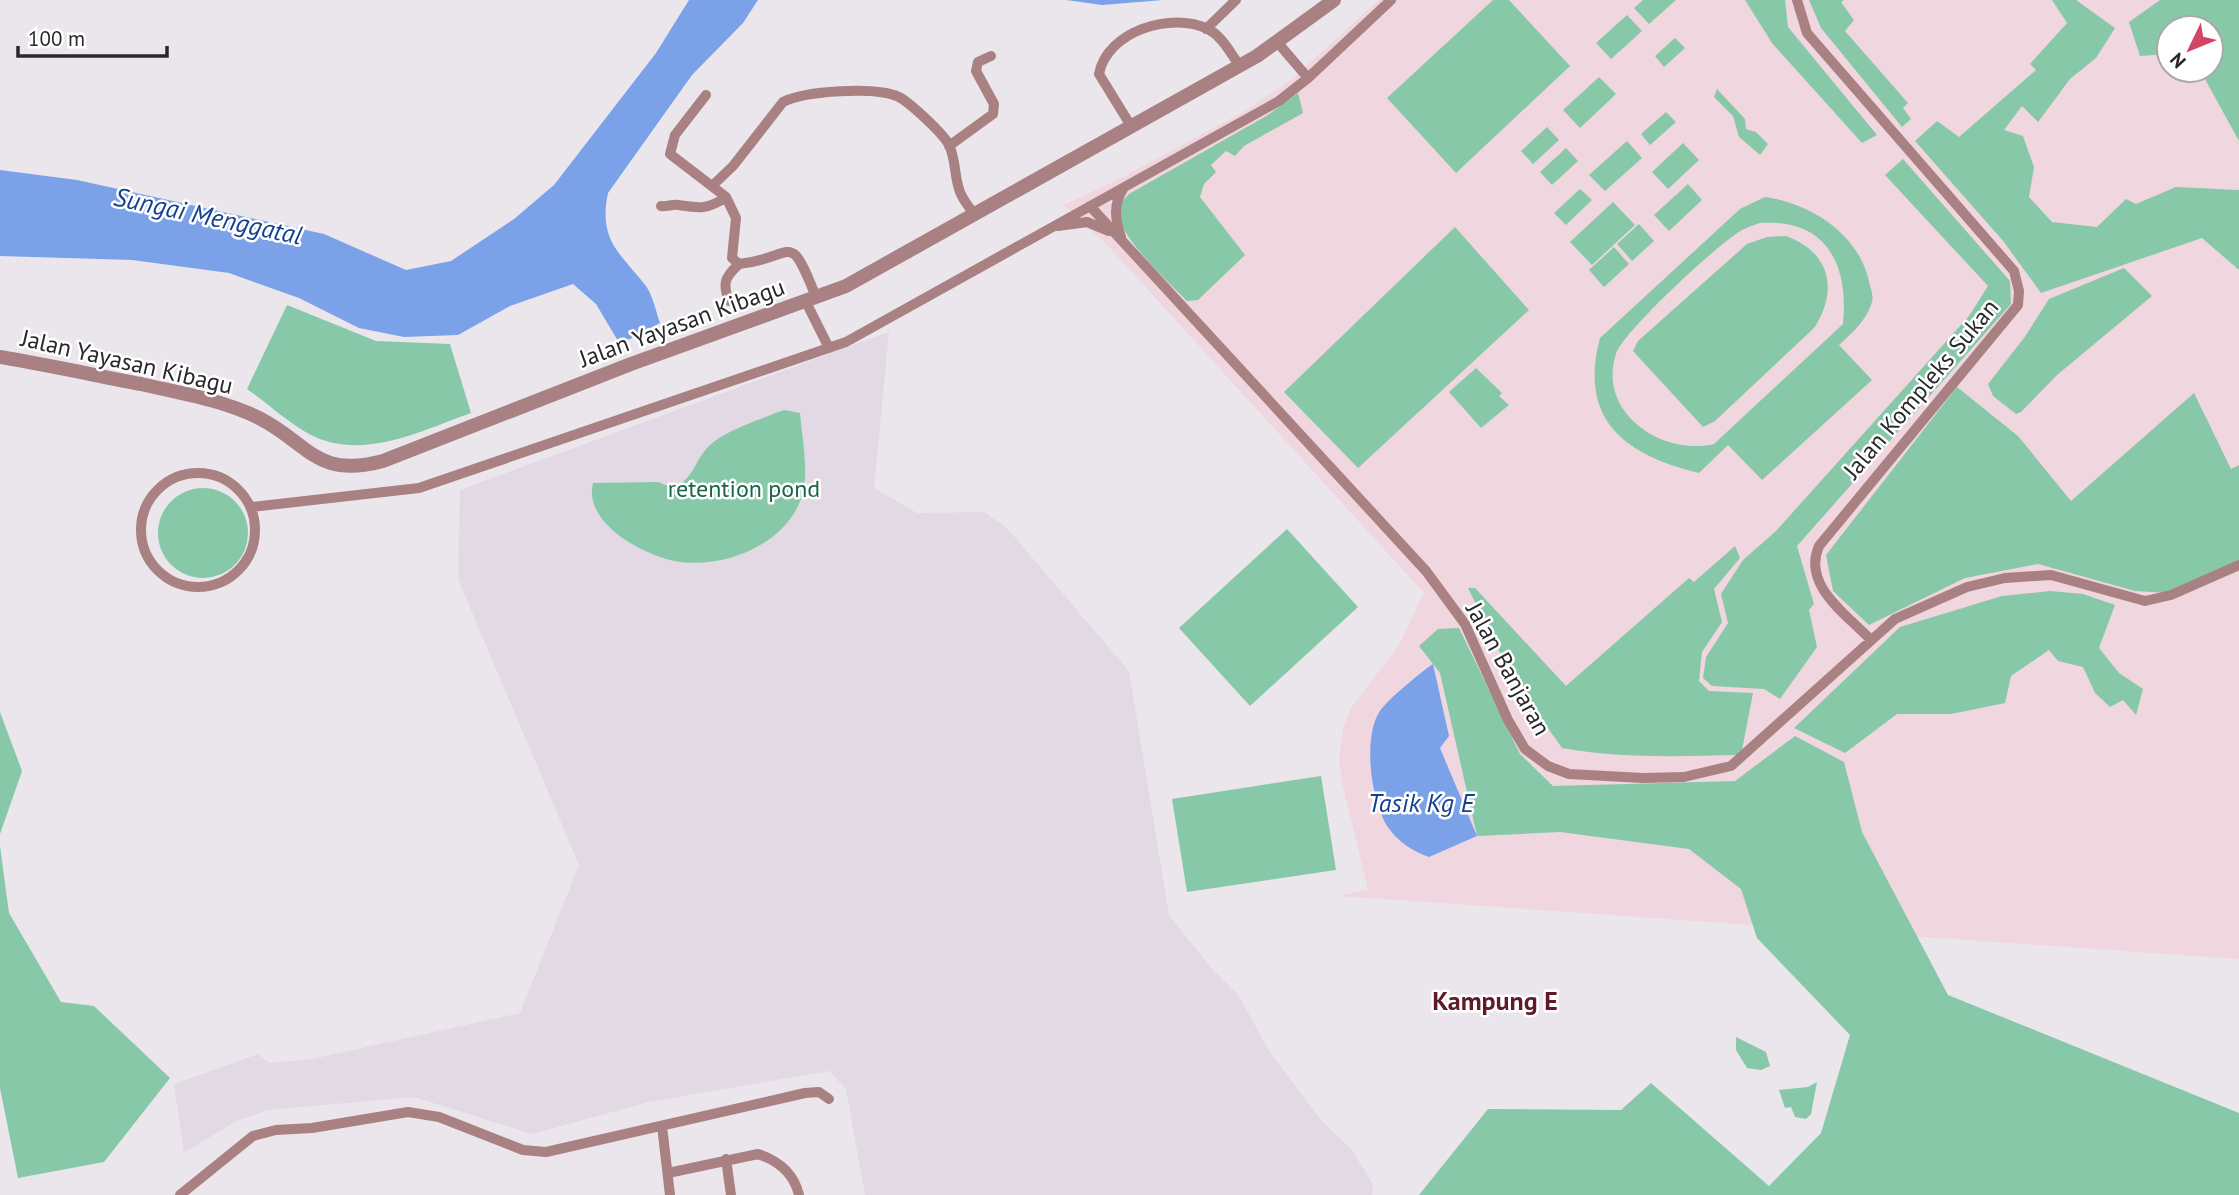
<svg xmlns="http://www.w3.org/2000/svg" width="2239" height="1195" viewBox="0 0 2239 1195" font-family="'PT Sans',sans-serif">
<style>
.built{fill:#e2d9e5}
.education{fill:#f0d6de;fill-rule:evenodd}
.green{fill:#87c8a9;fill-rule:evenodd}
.water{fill:#7ba2e9}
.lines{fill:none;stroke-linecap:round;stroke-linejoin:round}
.minor{stroke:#a98182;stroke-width:10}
.tertiary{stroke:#a98182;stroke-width:14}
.labels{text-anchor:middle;stroke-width:5;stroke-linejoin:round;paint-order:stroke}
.street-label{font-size:24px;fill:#282729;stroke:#fff}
.park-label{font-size:24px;fill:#196347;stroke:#fff}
.water-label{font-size:26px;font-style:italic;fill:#154090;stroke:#fff}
.neighbourhood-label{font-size:26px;font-weight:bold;fill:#601b2a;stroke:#fff}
</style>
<rect width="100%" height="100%" fill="#eae6ec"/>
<path class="built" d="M889 332 874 488 917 513 984 512 1006 527 1129 671 1169 915 1212 969 1239 996 1269 1051 1319 1118 1351 1149 1373 1184 1372 1195H865L846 1089 829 1071 649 1102 532 1134 414 1097 268 1110 236 1121 184 1153 174 1084 258 1054 269 1063 312 1059 520 1013 579 865 458 579 460 490Z"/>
<path class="education" d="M1379 0H2239V959L1340 896 1368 890 1342 782 1339 760 1343 728 1351 708 1399 645 1424 593 1109 247 1064 205 1121 178 1243 112 1292 79ZM2169 28H2211V70H2169Z"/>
<path class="green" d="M1493 0H1509L1570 66 1456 173 1387 98Z
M1643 0H1676L1649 24 1634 8Z
M1745 0H1785L1788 27 1877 135 1862 143 1772 43Z
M1809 0H1844L1841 2 1854 20 1845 31 1908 103 1903 108 1911 119 1902 127 1821 28Z
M2052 0H2076L2115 28 2096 58 2070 79 2038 122 2022 106 2004 130 2023 136 2034 167 2029 197 2052 222 2097 227 2126 199 2136 204 2176 187 2239 190V270L2202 238 2041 293 2004 242 1915 141 1937 121 1959 137 2036 70 2030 64 2067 23Z
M2160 0H2239V141L2200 70H2211V28H2169V54L2140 56 2129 22Z
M1627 15 1642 31 1611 59 1596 43Z
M1675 38 1685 48 1664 67 1655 56Z
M1599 77 1616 94 1580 128 1563 110Z
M1717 89 1745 119 1746 129 1756 132 1768 144 1760 155 1739 137 1733 116 1714 97Z
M1298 93 1303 113 1244 146 1235 156 1226 151 1211 165 1216 172 1204 184 1200 197 1245 255 1198 300 1187 301C1171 284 1111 231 1119 207 1120 203 1126 197 1129 194L1268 115Z
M1666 112 1676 122 1650 145 1641 134Z
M1547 127 1559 140 1533 164 1521 151Z
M1627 141 1642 158 1605 191 1589 175Z
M1683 143 1699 160 1668 189 1652 172Z
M1566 148 1578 161 1552 185 1540 172Z
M1903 159 2010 281 2011 304 1797 546 1814 604 1809 610 1817 647 1780 699 1764 689 1712 686 1703 678 1706 657 1728 623 1721 594 1743 560 1776 531 1969 316 1988 286 1885 175Z
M1688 184 1702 200 1669 231 1654 215Z
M1580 189 1592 200 1566 225 1554 213Z
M1765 197C1810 203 1858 233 1869 281 1870 287 1874 296 1872 302 1866 321 1853 332 1839 345L1872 380 1762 480 1728 445 1699 473C1626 455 1578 421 1600 338L1740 209ZM1760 223C1826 218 1849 264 1843 324L1714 444C1662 456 1597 413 1616 354 1623 332 1713 249 1736 234 1743 228 1752 226 1760 223Z
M1613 202 1635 225 1592 265 1570 242Z
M1639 224 1654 241 1632 261 1617 244Z
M1455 227 1529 310 1358 468 1284 392Z
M1786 236C1830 252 1839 290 1814 328L1715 421 1703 427 1633 351 1638 341 1747 244 1767 237Z
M1614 247 1629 264 1604 287 1589 270Z
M2124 268 2152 296 2057 375 2021 412 2016 414 1993 396 1988 384 2024 338 2049 299Z
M287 305 376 341 450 344 471 413C420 431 362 462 309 434 287 422 267 403 247 389Z
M1476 368 1502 393 1499 396 1509 405 1481 428 1449 392Z
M1957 387 2018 436 2071 501 2194 393 2231 469 2239 465V564L2169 593 2135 591 2038 564 1965 578 1869 625 1833 591 1826 555Z
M784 410 800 413C802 438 810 475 801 499 784 546 721 570 674 561 642 554 583 523 593 483L658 482 673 488C696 477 693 462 709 446 724 431 763 418 784 410Z
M158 533a45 45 0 1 1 90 0a45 45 0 1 1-90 0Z
M1287 529 1358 607 1250 706 1179 628Z
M1735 546 1740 558 1714 589 1722 622 1702 652 1699 681 1709 691 1753 693 1741 755C1681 756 1622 759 1562 748L1512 677 1468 588H1475L1566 686 1689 578 1694 582Z
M2050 591 2083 594 2115 605 2099 648 2119 673 2143 689 2136 715 2123 700 2110 707 2095 693 2083 667 2058 661 2049 650 2011 676 2005 703 1951 714H1897L1845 753 1794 728 1900 627 2002 596Z
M1459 628 1520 754 1553 786 1735 781 1795 736 1844 762 1862 832 1948 995 2239 1113V1195H1419L1488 1109 1621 1110 1651 1083 1769 1186 1821 1133 1850 1035 1757 938 1741 889 1689 849 1560 832 1477 836 1440 673 1419 646 1438 629Z
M0 712 22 771 0 834Z
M1321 776 1336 870 1187 892 1172 799Z
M0 846 9 913 61 1002 94 1006 170 1078 104 1162 18 1178 0 1088Z
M1736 1037 1766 1052 1770 1066 1761 1070 1747 1068 1736 1050Z
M1817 1082 1811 1114 1806 1119 1795 1117 1791 1107 1785 1108 1779 1090 1808 1087Z"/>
<path class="water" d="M689 0H758L743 23 692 75 608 193C598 240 620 253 646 286 653 296 656 312 660 323L630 339 618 341 596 304 573 284 510 306 458 335 404 337 359 328 299 298 229 273 132 260 0 256V170L77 180 324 234 406 270 451 261 514 219 554 185 656 53Z
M1066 0H1163L1102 5Z
M1433 664 1449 736 1440 748 1477 836 1429 857C1413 851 1401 844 1390 830 1371 806 1362 737 1380 711 1387 700 1421 672 1433 664Z"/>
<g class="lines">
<path class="minor" d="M1797 0 1807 33 2014 271 2019 291 2018 305 1819 546C1802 585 1845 613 1870 639
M1206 29 1236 0
M1278 43 1308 78
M706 95 675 135 670 154 726 197 736 218 732 258 739 264C796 258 788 227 816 297
M1131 126 1099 74C1107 31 1172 11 1208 29 1223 37 1230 53 1240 66
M949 146 993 114 994 104 976 71 978 62 991 56
M712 186 733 166 783 102C805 91 875 86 899 97 910 103 943 133 949 145 956 159 954 177 960 192 963 200 969 207 974 214
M661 206C667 207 672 204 678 205 698 208 708 210 726 197
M1090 206 1426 571 1465 624 1508 720 1525 749 1548 766 1569 774 1643 778 1684 777 1731 766 1895 619 1967 587 2005 578 2051 575 2145 601 2171 595 2239 565
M1058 226 1087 222 1109 231
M1121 237C1115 219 1113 205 1123 189
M729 301C722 283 725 277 739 264
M806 302 829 348
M141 530a57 57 0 1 1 114 0a57 57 0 1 1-114 0Z
M251 507 419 488 846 342 1279 101 1308 78 1391 0
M662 1126 670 1195
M726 1159 731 1195
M668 1173 758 1154C779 1161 794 1174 799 1195
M180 1195 253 1136 276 1130 312 1128 408 1112 439 1117 523 1150 546 1152 805 1093 819 1092 829 1099"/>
<path class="tertiary" d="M0 357C47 365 94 375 141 384 180 393 223 400 259 418 310 444 316 479 383 461L631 364 846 286 1257 56 1334 0"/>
</g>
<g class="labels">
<g class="street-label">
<text transform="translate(682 323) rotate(-20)" y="8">Jalan Yayasan Kibagu</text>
<text transform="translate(127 362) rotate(13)" y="8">Jalan Yayasan Kibagu</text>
<text transform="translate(1921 389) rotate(-50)" y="8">Jalan Kompleks Sukan</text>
<text transform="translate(1508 669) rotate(61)" y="8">Jalan Banjaran</text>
</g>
<g class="park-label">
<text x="744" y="497">retention pond</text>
</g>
<g class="water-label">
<text transform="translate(208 216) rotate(12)" y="9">Sungai Menggatal</text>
<text x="1421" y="812">Tasik Kg E</text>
</g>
<g class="neighbourhood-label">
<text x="1495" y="1010">Kampung E</text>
</g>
</g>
<g transform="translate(2190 49) rotate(227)"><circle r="33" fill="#ffffff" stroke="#a9a9a9" stroke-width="2"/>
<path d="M0-5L12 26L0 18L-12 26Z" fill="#d44464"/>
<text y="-10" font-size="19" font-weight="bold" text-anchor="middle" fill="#282729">N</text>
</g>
<path d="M18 46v10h149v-10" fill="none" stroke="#282729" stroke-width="3.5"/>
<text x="28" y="46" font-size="21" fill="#282729" stroke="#ffffff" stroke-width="5" paint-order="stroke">100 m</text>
</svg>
